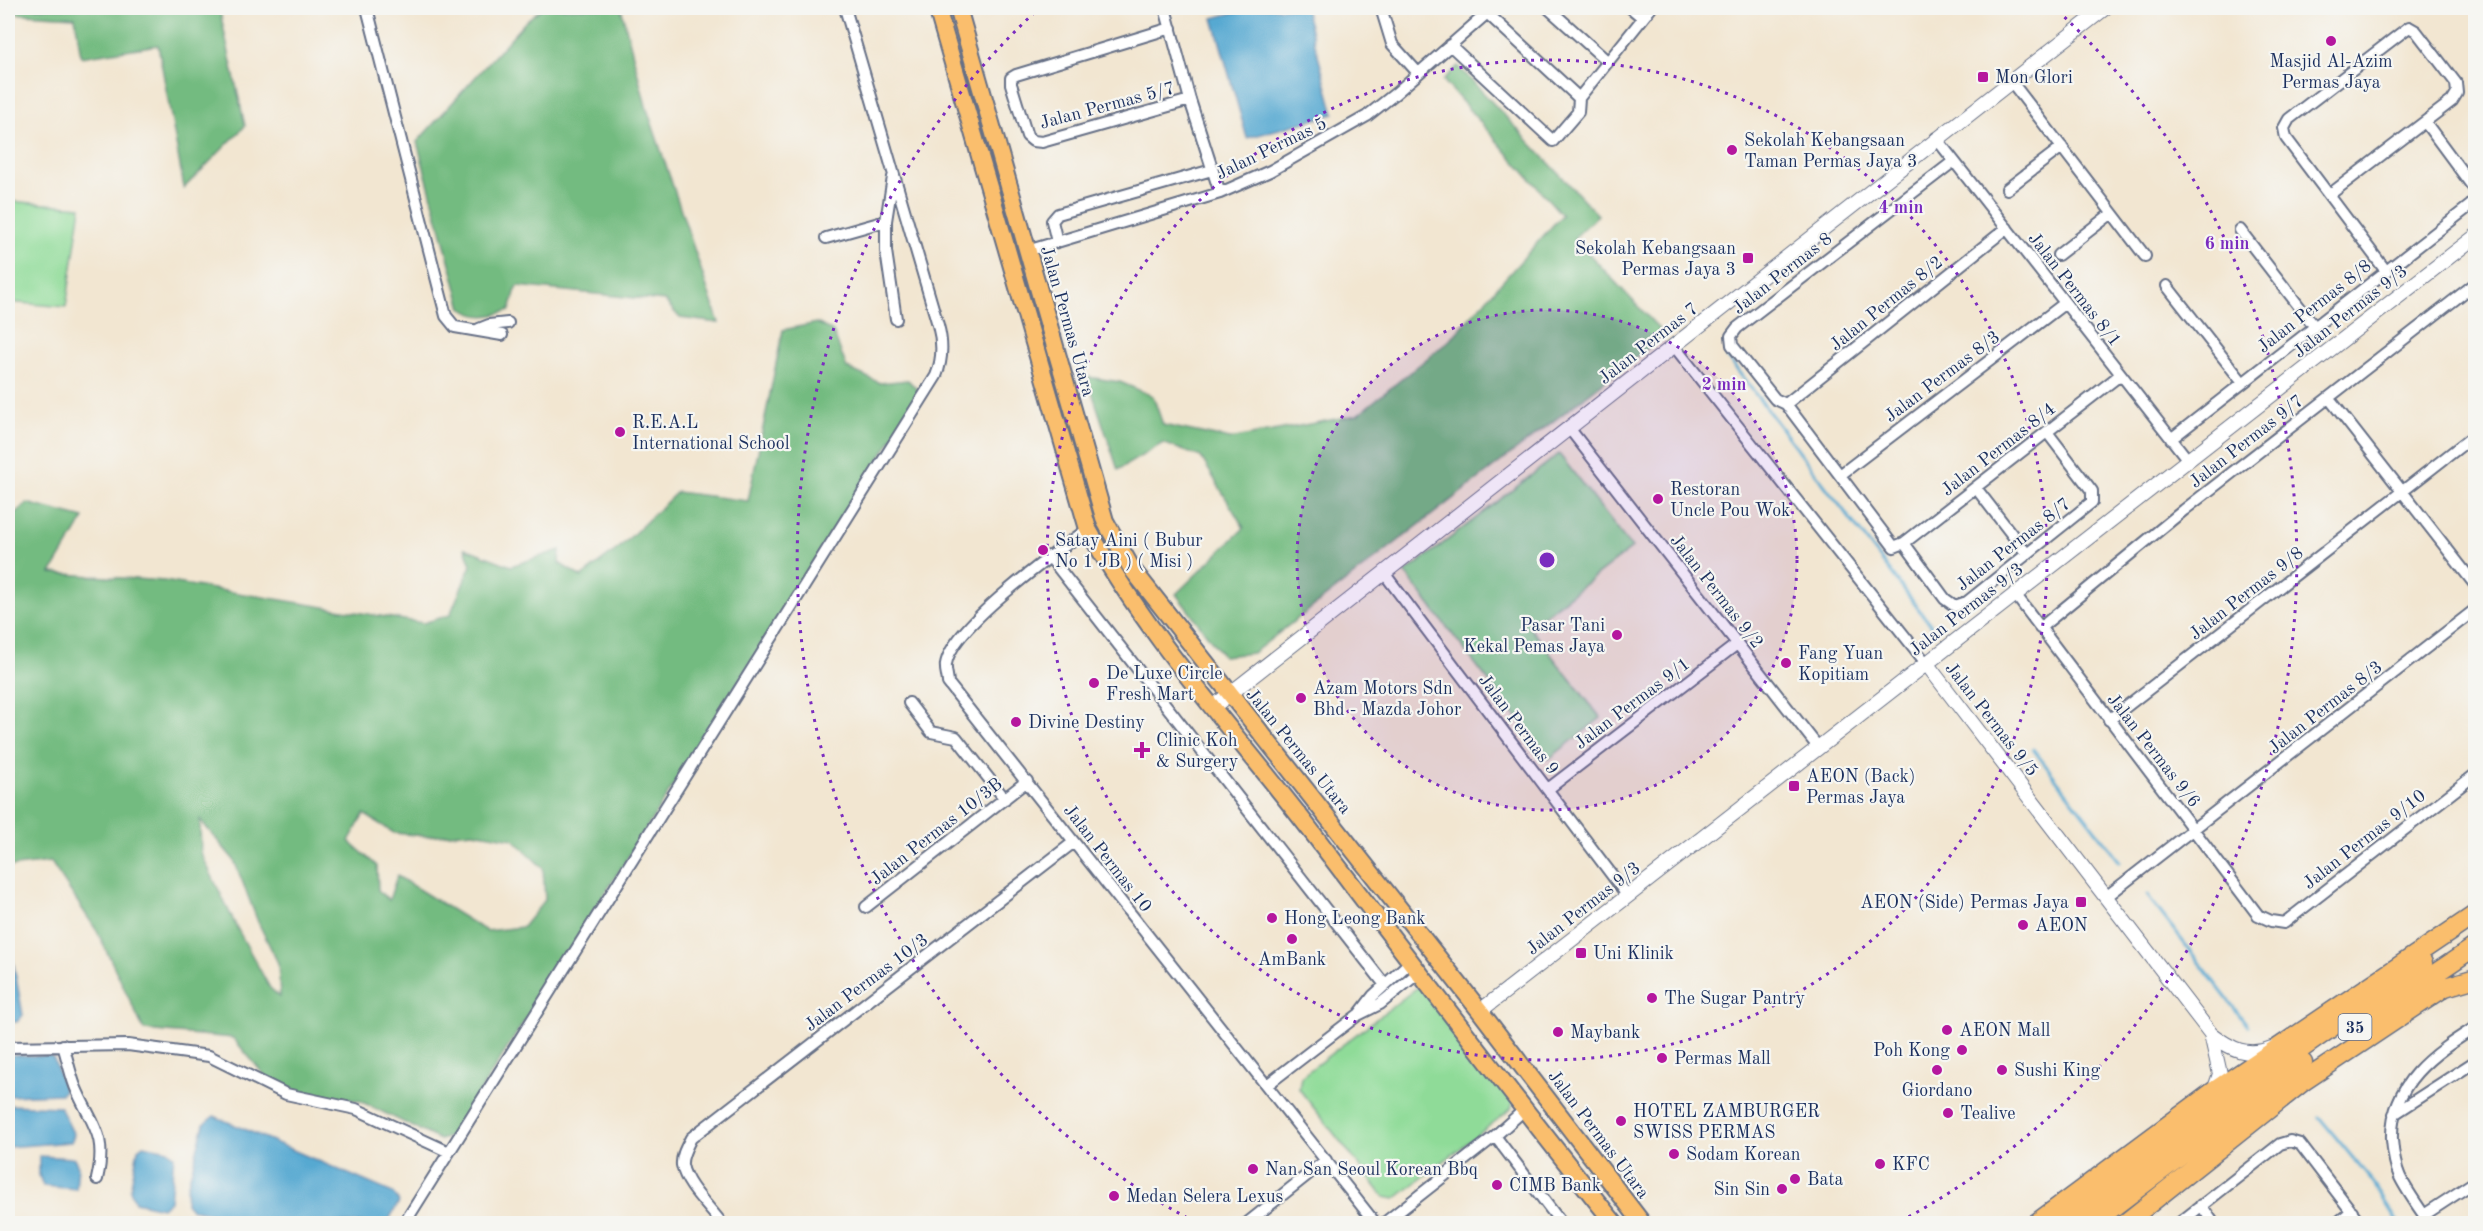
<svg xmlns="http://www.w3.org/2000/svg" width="2483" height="1231" viewBox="0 0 2483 1231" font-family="'Old Standard TT',serif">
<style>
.green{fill:#8fdb98;stroke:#55857b;stroke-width:1.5}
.forest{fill:#73bb80;stroke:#47756f;stroke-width:1.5;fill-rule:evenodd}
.water{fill:#56a9d1;stroke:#386c98;stroke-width:1.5}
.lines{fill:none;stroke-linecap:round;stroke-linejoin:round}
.stream{stroke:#56a9d1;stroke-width:3}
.minor-casing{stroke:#666f86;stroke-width:14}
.tertiary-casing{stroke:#666f86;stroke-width:16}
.primary-casing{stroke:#666f86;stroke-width:20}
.trunk-casing{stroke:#666f86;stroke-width:21}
.minor{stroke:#fff;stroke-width:10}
.tertiary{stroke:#fff;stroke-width:14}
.primary{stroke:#fabe6d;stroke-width:16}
.trunk{stroke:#fabe6d;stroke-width:18}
.ring{fill:none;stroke:#7b2cbf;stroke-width:3;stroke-dasharray:3 6}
.poi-dot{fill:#b5179e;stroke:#f6f6f2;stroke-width:2}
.labels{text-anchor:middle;stroke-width:4.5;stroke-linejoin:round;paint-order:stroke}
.shield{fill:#f6f6f2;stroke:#5d6b8a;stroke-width:1.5}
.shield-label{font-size:16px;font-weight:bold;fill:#1b2f5e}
.poi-label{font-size:18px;fill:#1b2f5e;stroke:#f6f6f2;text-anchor:start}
.street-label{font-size:18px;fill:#1b2f5e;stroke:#f6f6f2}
.centre{fill:#7b2cbf;stroke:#f6f6f2;stroke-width:3}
.ring-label{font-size:18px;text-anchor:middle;font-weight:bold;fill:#7b2cbf;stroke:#f6f6f2;stroke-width:4.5;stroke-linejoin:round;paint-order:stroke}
</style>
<rect width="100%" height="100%" fill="#f6f6f2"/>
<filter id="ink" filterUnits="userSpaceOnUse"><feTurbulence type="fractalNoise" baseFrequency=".0167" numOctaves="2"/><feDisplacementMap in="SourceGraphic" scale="12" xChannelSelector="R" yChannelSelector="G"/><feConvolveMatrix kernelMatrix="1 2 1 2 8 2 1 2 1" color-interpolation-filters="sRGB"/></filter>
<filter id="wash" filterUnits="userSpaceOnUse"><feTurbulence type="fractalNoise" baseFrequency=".008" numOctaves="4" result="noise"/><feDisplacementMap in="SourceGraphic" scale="24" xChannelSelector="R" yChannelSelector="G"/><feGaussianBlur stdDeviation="1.35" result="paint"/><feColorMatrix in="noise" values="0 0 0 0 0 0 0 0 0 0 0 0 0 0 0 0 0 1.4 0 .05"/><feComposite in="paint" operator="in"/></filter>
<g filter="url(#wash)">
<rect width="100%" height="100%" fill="#f2e6d1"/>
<path class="green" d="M8 201 81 207 66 307 8 302Z
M1559 454 1632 548 1529 627 1601 718 1549 759 1405 573Z
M1419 986 1425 988 1513 1102 1511 1109 1395 1199 1384 1197 1299 1089 1301 1077Z"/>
<path class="forest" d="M8 8H232L220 12 245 126 184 188 158 45 81 57 75 17 8 13Z
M542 8H621L646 106 719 323 680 318 665 301 517 286 510 310C493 316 477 320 462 308L417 142 526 21Z
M1458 66 1598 215 1574 238 1665 335 1253 653 1223 656 1176 594 1244 528 1201 457 1163 443 1118 470 1087 377 1120 382 1153 396 1163 425 1230 439 1357 415 1450 340 1562 215 1443 80Z
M817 323 833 332 847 368 880 383 908 380 921 393 452 1136 440 1140 360 1101 276 1089 233 1038 144 1030 97 931 51 862 8 867V519L27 503 84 518 51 573 164 581 423 623 450 615 471 565 465 548 511 566 560 550 559 563 581 577 620 547 677 492 748 501 783 330ZM364 814 394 833 426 836 473 832 513 839 543 868 545 900 523 927 486 931 397 876 389 900 378 890 377 866 349 841ZM200 820 234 860 258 922 278 963 280 997 270 988 237 928 201 853Z"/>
<path class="water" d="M1251 8H1305L1334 114 1247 138 1213 18Z
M8 934 23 1015 17 1022H8Z
M8 1055 50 1056 54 1059 64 1090 61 1094 8 1096Z
M8 1105 60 1107 74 1135 71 1142 8 1147Z
M214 1116 393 1193 399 1202 387 1223H253L191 1209 186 1203 187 1188 204 1124Z
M143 1145 168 1150 174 1156 170 1201 162 1208 135 1202 130 1190 138 1149Z
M39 1156 74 1158 78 1166 76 1189 43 1186 39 1175Z"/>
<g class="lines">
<path class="stream" d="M1728 358 1933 628
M2033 749 2120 862
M2147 895 2248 1026
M2319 1117 2372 1181 2399 1224"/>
</g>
</g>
<g filter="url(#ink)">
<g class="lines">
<defs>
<path id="minor" d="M367 8 446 316 455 327 502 335
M1165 8 1190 100 1220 193
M1381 8 1392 44 1418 73
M1548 8 1608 62
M1631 8 1643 18
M1487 13 1579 98
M1171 28 1016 75 1011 78V84L1027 136 1033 141 1042 142 1190 100
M1450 45 1553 141 1578 112 1579 98
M2011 81 2145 256
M1579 98 1651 8
M2425 122 2476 191
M1936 138 2188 460
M1954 161 1737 328 1731 336 1732 345 1775 399 1786 404 1894 547 1904 543 2120 375
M893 177 886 221V251L896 319
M2007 189 2062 147
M2329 195 2452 101 2457 93 2456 83 2416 31 2409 27 2289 119 2284 128 2286 138 2386 271
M2240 230 2315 327
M826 238 886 221
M1057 242 1052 221 1058 214 1212 170
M1027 251 1220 193 1270 171 1367 116 1396 93 1493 8
M2058 255 2112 213
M2167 286 2243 383
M479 329 489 325 508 323
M1674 346 1926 663
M2329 398 2476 586
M1786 404 2007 228
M1569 428 1818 747
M2171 439 2471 205 2476 198
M1840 475 2065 303
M1976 488 2027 554
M1088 529C1056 552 952 626 946 664 945 670 948 677 948 683L1376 1224
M1904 543 1945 599 1955 606 1967 602 2092 502V491L2047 432
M1049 556 1385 985
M1384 573 1627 895
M2015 594 2258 915 2271 921 2284 923 2476 774
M2040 628 2184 510 2476 283
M909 703 931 732 956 737 1005 799
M2109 720 2476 434
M1548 789 1737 644
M2106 897 2476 609
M866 907 1027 781
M1360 1013 1373 996 1409 963
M63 1045C67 1058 70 1073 75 1086 91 1125 108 1133 97 1179
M8 1047 128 1045 209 1056 286 1094 356 1109 449 1152
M1267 1085 1358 1015 1380 1004 1417 974
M2394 1114 2476 1061
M1495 1136 1562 1224
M2201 1205 2214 1224
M2424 1215 2476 1181
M404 1224 936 376C943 359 943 343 938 325L845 8
M722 1224C710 1207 686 1186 682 1165 681 1156 687 1146 691 1138L1074 842
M1246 1224 1326 1160
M1383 1224 1495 1136 1524 1110
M2178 1224 2280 1144 2290 1141 2300 1144 2361 1224
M2336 1224 2352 1211
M2430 1224C2420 1209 2408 1193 2400 1177 2395 1166 2393 1152 2392 1140 2390 1083 2433 1054 2476 1027"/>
<path id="tertiary" d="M1926 663 2211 1034C2231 1049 2247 1058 2272 1048
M1213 707 2105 8
M1480 1011 2476 236
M2211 1034 2220 1074 2214 1091"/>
<path id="primary" d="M937 8 1088 529C1149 640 1238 735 1315 836 1414 966 1512 1096 1615 1224
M958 8 1105 521 1132 569 1480 1011 1643 1224"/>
<path id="trunk" d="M2363 1022 2476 946
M2035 1224 2214 1091 2476 914
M2062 1224 2246 1088 2423 963
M2091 1224 2303 1063
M2124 1224 2304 1081 2445 987 2476 978"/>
</defs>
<use href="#minor" class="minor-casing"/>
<use href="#tertiary" class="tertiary-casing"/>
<use href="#primary" class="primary-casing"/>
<use href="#trunk" class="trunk-casing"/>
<use href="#minor" class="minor"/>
<use href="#tertiary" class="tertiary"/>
<use href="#primary" class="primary"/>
<use href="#trunk" class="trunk"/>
</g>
</g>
<circle cx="1547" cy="560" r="250" fill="#7b2cbf" fill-opacity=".12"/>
<g class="ring">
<circle cx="1547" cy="560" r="250"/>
<circle cx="1547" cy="560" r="500"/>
<path d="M1195 1222A750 750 0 0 1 1036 11M2058 11A750 750 0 0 1 1899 1222"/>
</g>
<g class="poi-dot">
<circle cx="2331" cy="41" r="6"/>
<rect x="1977" y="71" width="12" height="12" rx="3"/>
<circle cx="1732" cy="150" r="6"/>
<rect x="1742" y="252" width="12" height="12" rx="3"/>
<circle cx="620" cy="432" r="6"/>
<circle cx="1658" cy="499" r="6"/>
<circle cx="1043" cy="550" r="6"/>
<circle cx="1617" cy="635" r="6"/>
<circle cx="1786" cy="663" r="6"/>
<circle cx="1094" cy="683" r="6"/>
<circle cx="1301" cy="698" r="6"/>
<circle cx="1016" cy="722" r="6"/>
<path d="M1139 741h6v6h6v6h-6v6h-6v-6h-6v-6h6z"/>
<rect x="1788" y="780" width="12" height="12" rx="3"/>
<rect x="2075" y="896" width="12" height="12" rx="3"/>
<circle cx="1272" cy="918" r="6"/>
<circle cx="2023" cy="925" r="6"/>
<circle cx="1292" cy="939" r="6"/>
<rect x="1575" y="947" width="12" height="12" rx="3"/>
<circle cx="1652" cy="998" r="6"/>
<circle cx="1947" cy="1030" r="6"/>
<circle cx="1558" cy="1032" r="6"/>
<circle cx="1962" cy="1050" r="6"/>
<circle cx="1662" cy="1058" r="6"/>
<circle cx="1937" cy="1070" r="6"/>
<circle cx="2002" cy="1070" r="6"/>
<circle cx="1948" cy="1113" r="6"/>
<circle cx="1621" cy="1121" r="6"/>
<circle cx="1674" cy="1154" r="6"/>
<circle cx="1880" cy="1164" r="6"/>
<circle cx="1253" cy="1169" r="6"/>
<circle cx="1795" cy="1179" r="6"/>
<circle cx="1497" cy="1185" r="6"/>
<circle cx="1782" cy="1189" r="6"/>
<circle cx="1114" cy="1196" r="6"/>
</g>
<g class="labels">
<rect class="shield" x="2338.5" y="1014" width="33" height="26" rx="4.5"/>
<g class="shield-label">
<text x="2355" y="1033">35</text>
</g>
<g class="poi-label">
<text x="2331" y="67" text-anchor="middle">Masjid Al-Azim<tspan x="2331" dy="21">Permas Jaya</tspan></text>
<text x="1995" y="83">Mon Glori</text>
<text x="1744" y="146">Sekolah Kebangsaan<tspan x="1744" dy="21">Taman Permas Jaya 3</tspan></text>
<text x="1736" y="254" text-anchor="end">Sekolah Kebangsaan<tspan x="1736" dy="21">Permas Jaya 3</tspan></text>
<text x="632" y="428">R.E.A.L<tspan x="632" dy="21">International School</tspan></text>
<text x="1670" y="495">Restoran<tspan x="1670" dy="21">Uncle Pou Wok</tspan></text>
<text x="1055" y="546">Satay Aini ( Bubur<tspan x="1055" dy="21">No 1 JB ) ( Misi )</tspan></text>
<text x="1605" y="631" text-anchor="end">Pasar Tani<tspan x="1605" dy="21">Kekal Pemas Jaya</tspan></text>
<text x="1798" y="659">Fang Yuan<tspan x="1798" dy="21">Kopitiam</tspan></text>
<text x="1106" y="679">De Luxe Circle<tspan x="1106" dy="21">Fresh Mart</tspan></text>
<text x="1313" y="694">Azam Motors Sdn<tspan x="1313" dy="21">Bhd - Mazda Johor</tspan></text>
<text x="1028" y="728">Divine Destiny</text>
<text x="1156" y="746">Clinic Koh<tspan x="1156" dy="21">&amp; Surgery</tspan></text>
<text x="1806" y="782">AEON (Back)<tspan x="1806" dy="21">Permas Jaya</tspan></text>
<text x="2069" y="908" text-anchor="end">AEON (Side) Permas Jaya</text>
<text x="1284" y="924">Hong Leong Bank</text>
<text x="2035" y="931">AEON</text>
<text x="1593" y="959">Uni Klinik</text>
<text x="1292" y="965" text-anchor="middle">AmBank</text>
<text x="1664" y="1004">The Sugar Pantry</text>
<text x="1959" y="1036">AEON Mall</text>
<text x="1570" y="1038">Maybank</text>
<text x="1950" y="1056" text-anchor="end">Poh Kong</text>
<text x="1674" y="1064">Permas Mall</text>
<text x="2014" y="1076">Sushi King</text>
<text x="1937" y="1096" text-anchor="middle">Giordano</text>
<text x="1633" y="1117">HOTEL ZAMBURGER<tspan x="1633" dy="21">SWISS PERMAS</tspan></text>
<text x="1960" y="1119">Tealive</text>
<text x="1686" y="1160">Sodam Korean</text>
<text x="1892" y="1170">KFC</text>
<text x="1265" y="1175">Nan San Seoul Korean Bbq</text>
<text x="1807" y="1185">Bata</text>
<text x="1509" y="1191">CIMB Bank</text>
<text x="1770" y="1195" text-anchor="end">Sin Sin</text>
<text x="1126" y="1202">Medan Selera Lexus</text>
</g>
<g class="street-label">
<text transform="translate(1107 105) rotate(-15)" y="6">Jalan Permas 5/7</text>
<text transform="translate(1271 148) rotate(-26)" y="6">Jalan Permas 5</text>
<text transform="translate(1782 273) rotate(-38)" y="6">Jalan Permas 8</text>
<text transform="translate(2075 289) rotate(52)" y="6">Jalan Permas 8/1</text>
<text transform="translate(1886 303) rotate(-39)" y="6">Jalan Permas 8/2</text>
<text transform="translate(2314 306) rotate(-38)" y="6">Jalan Permas 8/8</text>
<text transform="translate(2350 311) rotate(-38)" y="6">Jalan Permas 9/3</text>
<text transform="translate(1068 321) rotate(74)" y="6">Jalan Permas Utara</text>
<text transform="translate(1648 343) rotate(-38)" y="6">Jalan Permas 7</text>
<text transform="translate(1942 376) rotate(-37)" y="6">Jalan Permas 8/3</text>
<text transform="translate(2246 441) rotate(-38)" y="6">Jalan Permas 9/7</text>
<text transform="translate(1998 449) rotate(-38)" y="6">Jalan Permas 8/4</text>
<text transform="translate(2013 544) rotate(-38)" y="6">Jalan Permas 8/7</text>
<text transform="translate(1717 591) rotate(52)" y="6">Jalan Permas 9/2</text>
<text transform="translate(2246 593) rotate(-38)" y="6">Jalan Permas 9/8</text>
<text transform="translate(1966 609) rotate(-38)" y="6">Jalan Permas 9/3</text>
<text transform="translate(1632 703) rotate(-37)" y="6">Jalan Permas 9/1</text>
<text transform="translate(2325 707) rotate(-38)" y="6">Jalan Permas 8/3</text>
<text transform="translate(1992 719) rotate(52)" y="6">Jalan Permas 9/5</text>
<text transform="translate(1519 724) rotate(53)" y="6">Jalan Permas 9</text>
<text transform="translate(2154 750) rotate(52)" y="6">Jalan Permas 9/6</text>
<text transform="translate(1299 751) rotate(51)" y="6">Jalan Permas Utara</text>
<text transform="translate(936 831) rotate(-38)" y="6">Jalan Permas 10/3B</text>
<text transform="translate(2364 839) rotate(-38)" y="6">Jalan Permas 9/10</text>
<text transform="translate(1108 858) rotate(52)" y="6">Jalan Permas 10</text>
<text transform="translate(1583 908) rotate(-38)" y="6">Jalan Permas 9/3</text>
<text transform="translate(866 982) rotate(-37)" y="6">Jalan Permas 10/3</text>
<text transform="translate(1599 1134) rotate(53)" y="6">Jalan Permas Utara</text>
</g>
</g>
<circle cx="1547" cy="560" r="9" class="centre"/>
<g class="ring-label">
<text x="1901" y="213">4 min</text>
<text x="2227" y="249">6 min</text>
<text x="1724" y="390">2 min</text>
</g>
<rect width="2483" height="1231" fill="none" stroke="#f6f6f2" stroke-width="30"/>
</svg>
